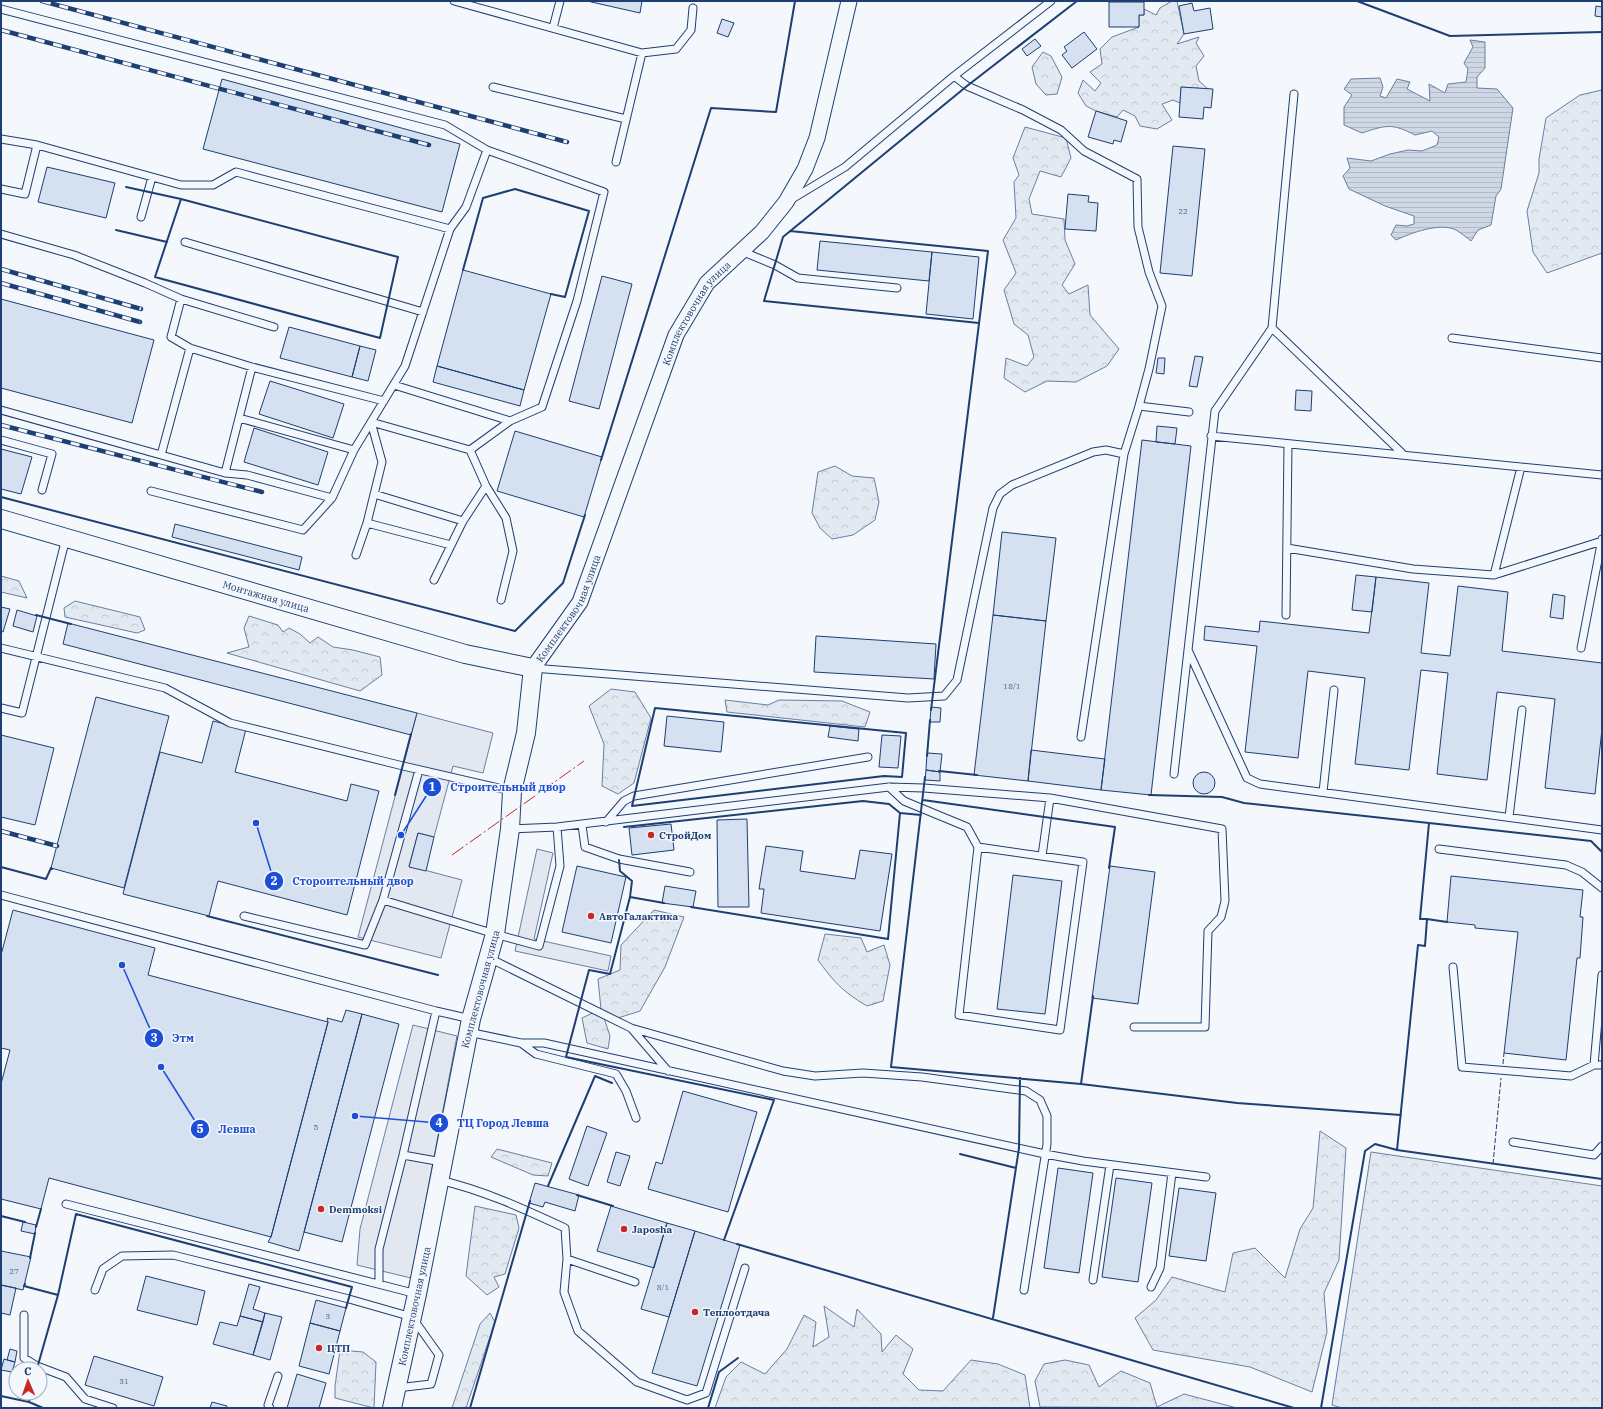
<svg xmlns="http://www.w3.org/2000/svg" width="1603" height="1409" viewBox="0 0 1603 1409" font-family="'IBM Plex Serif',serif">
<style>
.forest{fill:url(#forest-crowns);stroke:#687fa3}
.parking{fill:#e3e8f0;stroke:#687fa3}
.water{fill:url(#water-rules);stroke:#687fa3}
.building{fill:#d5e0f0;stroke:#1d3f73}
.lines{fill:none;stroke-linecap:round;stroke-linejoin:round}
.service-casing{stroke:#1d3f73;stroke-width:9}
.minor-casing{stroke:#1d3f73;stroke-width:17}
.tertiary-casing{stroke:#1d3f73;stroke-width:20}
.service{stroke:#f4f7fb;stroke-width:7}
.minor{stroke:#f4f7fb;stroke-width:15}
.tertiary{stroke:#f4f7fb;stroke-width:18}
.rail-casing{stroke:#1d3f73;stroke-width:4.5}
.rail{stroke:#f4f7fb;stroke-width:3;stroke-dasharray:9;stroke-linecap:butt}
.fence{stroke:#1d3f73;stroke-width:1;stroke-dasharray:5 2;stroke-linecap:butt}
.wall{stroke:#1d3f73;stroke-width:2}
.power{stroke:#c62828;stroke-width:1;stroke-dasharray:14 3 2 3;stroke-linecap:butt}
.poi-dot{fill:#c62828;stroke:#f4f7fb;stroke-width:1.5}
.labels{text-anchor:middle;stroke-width:3;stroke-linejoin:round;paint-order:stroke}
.number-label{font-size:8px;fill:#4b6792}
.street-label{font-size:10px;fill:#1d3f73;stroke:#f4f7fb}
.poi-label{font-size:10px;font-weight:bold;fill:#1d3f73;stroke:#f4f7fb;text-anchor:start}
.leader{fill:none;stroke:#1d4ed8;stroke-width:1.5}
.callout-dot{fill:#1d4ed8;stroke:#f4f7fb;stroke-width:1.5}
.mark-label{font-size:12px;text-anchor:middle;font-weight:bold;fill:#fff}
.callout-label{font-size:11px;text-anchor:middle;font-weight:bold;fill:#1d4ed8;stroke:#f4f7fb;stroke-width:3;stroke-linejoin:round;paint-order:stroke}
</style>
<defs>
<pattern id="forest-crowns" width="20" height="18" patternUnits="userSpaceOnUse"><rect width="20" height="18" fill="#e3e9f0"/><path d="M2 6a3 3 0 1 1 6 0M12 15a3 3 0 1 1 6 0" fill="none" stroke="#c2c9d1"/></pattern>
<pattern id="water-rules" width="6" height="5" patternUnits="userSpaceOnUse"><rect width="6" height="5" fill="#cfd7e4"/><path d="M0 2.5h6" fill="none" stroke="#b1bac7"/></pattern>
</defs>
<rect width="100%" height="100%" fill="#f4f7fb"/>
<path class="forest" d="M1172 1H1177L1184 34 1177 44 1199 37 1196 43 1204 56 1196 66 1199 81 1208 89 1181 87 1180 103 1173 100 1162 104 1172 120 1157 129 1140 126 1135 116 1123 110 1117 117 1096 111 1086 106 1078 93 1083 80 1095 91 1101 83 1090 72 1102 64 1100 49 1112 37 1139 27V15H1144V9L1156 15 1160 8Z
M1043 52 1051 56 1062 77 1057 94 1046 95 1036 84 1032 67Z
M1602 90V253L1547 273 1533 252 1527 211 1539 173V159L1546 118 1580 95Z
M1025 127 1066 138 1071 158 1061 177 1040 171 1029 199 1032 214 1064 219 1065 240 1075 264 1062 285 1069 294 1088 285 1090 315 1119 349 1107 366 1076 382 1047 381 1025 392 1004 378 1006 358 1027 366 1034 357 1028 335 1014 324 1004 290 1016 273 1003 240 1016 218 1014 182 1019 175 1013 158Z
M835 466 852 476 874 478 879 502 875 520 853 535 832 539 820 528 812 513 818 472Z
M1 576 19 581 27 598 1 592Z
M75 601 140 617 145 630 137 633 65 617 64 608Z
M249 616 278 625 283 632 289 628 300 634 310 643 318 637 333 647 353 650 380 657 382 675 360 691 227 653 249 647 244 628Z
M611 689 635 692 651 718 634 783 618 794 602 786 604 744 589 706Z
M725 700 768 705 779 700 842 701 870 712 865 727 727 712Z
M654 910 684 917 665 967 640 1011 618 1018H604L610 1036 608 1049 587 1043 582 1018 601 1009 598 979 620 970 621 945Z
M825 934 861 938 867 952 884 945 890 965 883 1001 867 1006C843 992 833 981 818 960Z
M1320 1131 1346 1148 1339 1260 1324 1293 1327 1332 1312 1392 1250 1367 1153 1350 1135 1318 1156 1300 1172 1277 1225 1292 1233 1253 1255 1248 1285 1278 1300 1229 1313 1208Z
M497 1149 552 1163 548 1176 533 1175 491 1157Z
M1371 1152 1602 1186V1408H1342L1332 1405Z
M475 1206 516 1215 519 1228 505 1274 494 1277 499 1287 487 1295 466 1276Z
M824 1306 854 1327 857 1309 881 1334 882 1352 896 1335 913 1349 903 1374 919 1390 943 1391 971 1360 998 1364 1025 1375 1030 1408H715L726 1377 741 1362 765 1374 787 1349 804 1315 816 1322 813 1347 829 1337Z
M490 1313 495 1322 466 1408H452L480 1324Z
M340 1350 363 1352 376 1362 374 1408 335 1398V1386Z
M1065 1360 1089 1365 1099 1387 1121 1371 1150 1383 1157 1407 1184 1394 1237 1408 1040 1407 1035 1381 1044 1364Z"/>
<path class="parking" d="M417 713 493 733 483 773 453 766 434 837 418 833 409 866 462 880 441 958 358 937Z
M537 849 553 853 534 939 611 956 608 971 515 951Z
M413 1025 457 1036 411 1278 357 1265 360 1229Z"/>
<path class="water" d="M1470 40 1485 42V68L1477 77V88L1497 89 1513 108 1501 189 1496 196 1491 225 1478 230 1471 241C1466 237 1461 233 1456 230 1440 222 1411 233 1396 240L1391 235 1396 225 1407 226 1414 224V216L1385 206 1349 189 1343 176 1350 168 1347 158 1371 161 1390 154 1408 150 1422 151 1437 145 1439 137 1432 131 1415 135C1392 123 1386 125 1362 133L1344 125V107L1352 95 1344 89 1351 79 1380 78 1383 87 1380 96 1386 98 1397 79 1410 82 1407 89 1430 101 1429 84 1445 93 1448 84 1466 82 1468 69 1464 63 1473 47Z"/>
<path class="building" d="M587 1H642L640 13Z
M1109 2H1144V15H1139V27H1109Z
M1192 3 1194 11 1210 8 1213 29 1184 34 1179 6Z
M1596 6 1602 7V17L1595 16Z
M722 19 734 23 728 37 717 33Z
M1084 32 1097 49 1072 68 1062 55 1067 51 1064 47Z
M1035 39 1041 46 1027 56 1022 49Z
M222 79 460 144 442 212 203 149Z
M1181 87 1213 89 1211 108 1204 107 1203 119 1179 117Z
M1096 111 1127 121 1121 142 1114 140 1113 144 1088 137Z
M1173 146 1205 149 1192 276 1160 273Z
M47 167 115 183 106 218 38 202Z
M1068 194 1089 196 1088 202 1098 203 1096 231 1065 229Z
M820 241 932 252 929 281 817 270Z
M932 252 979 257 973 319 926 314Z
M463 270 551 294 524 390 437 366Z
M602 276 632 284 599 409 569 401Z
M1 299 154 340 132 423 1 388Z
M289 327 360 346 352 377 280 358Z
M360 346 376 350 368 381 352 377Z
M1195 356 1203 357 1197 387 1189 386Z
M1158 358H1165L1164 374 1156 373Z
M437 366 524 390 520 406 433 382Z
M270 381 344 404 333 438 259 414Z
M1296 390 1312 391 1311 411 1295 410Z
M1157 426 1177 428 1175 444 1156 442Z
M254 428 328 452 318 485 244 462Z
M515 431 602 457 584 517 497 491Z
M1142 440 1191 446 1151 795 1101 790Z
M1 449 32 457 21 494 1 489Z
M175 524 302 557 299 570 172 537Z
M1002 532 1056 538 1046 621 993 615Z
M1356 575 1376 577 1372 612 1352 610Z
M1376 577 1429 583 1421 653 1450 656 1458 586 1508 592 1502 651 1602 663V729L1595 794 1545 788 1555 699 1497 692 1487 780 1437 774 1448 673 1421 670 1409 770 1355 764 1365 678 1308 671 1298 758 1245 752 1257 646 1204 640 1205 626 1259 632 1260 621 1369 633Z
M1553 594 1565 596 1563 619 1550 617Z
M1 607 10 609 3 632 1 631Z
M17 610 37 616 33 632 13 626Z
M993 615 1046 621 1028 781 974 775Z
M68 623 417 713 411 735 63 644Z
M816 636 936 644 934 679 814 672Z
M96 697 169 716 124 888 51 868Z
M931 707 941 708 940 722H930Z
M667 716 724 722 721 752 664 746Z
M213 721 246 729 235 772 347 801 351 784 379 791 347 915 218 881 209 916 123 894 160 752 202 763Z
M830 726 859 729 858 741 828 737Z
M1 735 54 748 35 825 1 817Z
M882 735 901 736 898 768 879 767Z
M1031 750 1105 759 1101 790 1028 781Z
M927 753 942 754 940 772 926 770Z
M926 770 940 772V781L925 780Z
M1193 783a11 11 0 1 1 22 0a11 11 0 1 1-22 0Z
M747 819 749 907H718L717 820Z
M671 824 674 850 632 855 629 828Z
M418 833 434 837 426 871 409 867Z
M766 846 803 851 800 871 855 879 860 850 892 854 880 931 761 913 764 889H759Z
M577 866 626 877 611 943 562 932Z
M1110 866 1155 872 1138 1004 1092 998Z
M1013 875 1062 881 1045 1014 997 1009Z
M1451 876 1583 890 1580 917H1583L1580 958H1577L1566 1060 1504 1053 1518 932 1475 928V925L1447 922Z
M665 886 696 891 693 907 662 903Z
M13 910 155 948 148 975 328 1022 271 1237 49 1178 41 1209 1 1199V1084L10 1050 1 1048V955Z
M346 1010 362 1014 299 1251 268 1242 271 1237 328 1022 327 1018 342 1022Z
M362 1014 399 1024 342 1242 304 1232Z
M683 1091 757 1112 728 1212 648 1189 656 1162 662 1164Z
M587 1126 607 1133 588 1186 569 1179Z
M616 1152 630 1156 620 1186 607 1182Z
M1058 1168 1093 1173 1079 1273 1044 1268Z
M1116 1178 1152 1183 1138 1282 1102 1277Z
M535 1183 579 1195 575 1211 545 1202 543 1207 529 1203Z
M1179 1188 1216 1193 1206 1261 1169 1256Z
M611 1206 667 1223 654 1268 597 1251Z
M23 1222 36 1225 35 1234 21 1231Z
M667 1223 695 1231 669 1317 641 1309Z
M695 1231 740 1245 697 1386 652 1373Z
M1 1251 31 1257 23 1290 1 1285Z
M146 1276 205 1291 197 1325 137 1310Z
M249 1284 260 1287 253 1309 265 1313 263 1322 240 1316Z
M1 1285 16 1288 10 1315 1 1313Z
M316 1300 346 1308 340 1331 310 1323Z
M265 1313 282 1317 270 1360 253 1355Z
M240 1316 263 1322 253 1355 213 1344 220 1322 237 1326Z
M310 1323 340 1331 329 1374 299 1366Z
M10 1349 17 1351 15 1362 7 1360Z
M94 1356 163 1377 154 1406 85 1385Z
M4 1359 15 1362 12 1372 1 1370Z
M297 1374 326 1383 319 1408H287Z
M212 1402 227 1406 226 1408H210Z"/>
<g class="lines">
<defs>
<path id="service" d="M454 1 642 53 676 49 691 30 693 8
M1 9 445 125 487 150 604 192 577 301 542 407 510 421 470 450
M553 28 560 1
M954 76 967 86 1023 110 1061 130 1084 151 1137 179 1138 227 1149 272 1162 306 1149 369 1139 406
M493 87 626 119
M1 139 37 145 181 185H213L236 172 450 229
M616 162 642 53
M1 189 25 194 37 145
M792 199 845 167 954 76 1051 1
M141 217 152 177
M1 234 74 255 145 283 181 299 274 327
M185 242 423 312
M741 251 775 265 798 278 897 288
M181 299 171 337 190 348 252 367 384 401
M1272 328 1404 455
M1452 338 1602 358
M394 385 510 421
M1 410 225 473 247 475 332 498
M239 418 354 450
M371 422 470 450 486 486 506 518 513 551 501 600
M1211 436 1602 475
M1 440 52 454 42 490
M161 455 190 348
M225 473 252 367
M151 491 303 530 332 498 354 450 405 366 450 229 466 207 487 150
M374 494 463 521
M367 523 451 545
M1287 548 1413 569 1494 575 1602 541
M356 555 367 523 382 462 371 422
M1494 575 1521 467
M434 580 463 521 486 486
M1286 615 1288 444
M1 648 165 688 230 723 403 766 512 791
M1581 648 1602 539
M1188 650 1247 778 1260 784 1602 830
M533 668 908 698 944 696 957 680 993 508 1000 494 1012 485 1093 452 1106 450 1124 454
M1 708 22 713 66 538
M1081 737 1124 454 1139 406 1189 412
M419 770 383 900 495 934 539 946 560 866 557 827
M1174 774 1215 411 1272 328 1294 94
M889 787 904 801 967 827 978 847 959 1015 1060 1030 1083 862 978 847
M1323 792 1334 690
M1509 817 1522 710
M606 822 624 801 634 796 868 757
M582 825 585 847 619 859 690 872
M510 829 557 827 889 787 924 788 1050 798 1222 829 1225 901 1221 917 1208 931 1205 1027H1134
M1439 849 1566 865 1582 872 1602 888
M1042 856 1050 798
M1 895 436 1011 471 1019
M244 916 365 945 383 900
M489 958 631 1028 783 1071 815 1076 863 1073 922 1077 1026 1091 1040 1100 1047 1116V1144L1024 1290
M1453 967 1462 1067 1571 1076 1594 1065H1602
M631 1028 668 1071
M468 1032 521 1043H544L1045 1154 1083 1161 1206 1177
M521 1043 536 1054 616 1074 626 1091 636 1118
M1594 1065 1602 975
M1513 1142 1594 1155 1602 1146
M403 1155 442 1162
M439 1180C483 1190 524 1209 565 1228L567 1259 564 1292 578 1331 637 1382 687 1400 706 1393 745 1268
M66 1204 417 1294
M567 1259 635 1282
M1093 1280 1110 1165
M379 1284V1249L403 1155 436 1011
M1151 1287 1160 1268 1172 1173
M95 1290 103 1269 122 1256 173 1255 349 1299 412 1317 439 1355 431 1384 397 1388
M24 1315V1358L37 1366 66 1377 85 1399 113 1408
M270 1408 268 1405 278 1376"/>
<g id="minor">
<path id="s1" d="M533 668 580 602 676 335 707 283 762 232 786 202 805 169 817 138 849 1"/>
</g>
<g id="tertiary">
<path id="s2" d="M1 519 465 654 533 668 526 733 512 791 510 829 495 934 471 1019 417 1294 392 1408"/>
</g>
</defs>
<use href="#service" class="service-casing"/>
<use href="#minor" class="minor-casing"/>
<use href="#tertiary" class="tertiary-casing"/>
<use href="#service" class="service"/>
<use href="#minor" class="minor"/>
<use href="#tertiary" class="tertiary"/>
<defs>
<path id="rail" d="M42 1 567 142
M1 30 429 145
M1 269 141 309
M1 283 140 322
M1 425 262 492
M1 831 57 846"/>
</defs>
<use href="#rail" class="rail-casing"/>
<use href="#rail" class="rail"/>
<path class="fence" d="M1503 1064 1504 1053
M1493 1164 1501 1078"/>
<path class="wall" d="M1357 1 1450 36 1602 32
M126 187 181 199 398 257 380 338 155 277 181 199
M116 230 167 242
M790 231 988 251 931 710
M463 270 483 198 515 189 589 211 565 297 551 294
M979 323 764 301 783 237 967 86 1077 1
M601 460 711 108 776 112 795 1
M1 497 515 631 563 583 585 515
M36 615 71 624
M655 708 906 733 902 777 884 776 632 806Z
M927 756 930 720
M939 771 977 775
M925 777 891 1067 1081 1084 1237 1103 1401 1115
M395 795 411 734
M1149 795 1222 797 1244 803 1429 823 1420 919H1427L1425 946 1418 945 1397 1150
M923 800 1115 827 1109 868
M1429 823 1591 841 1602 852
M624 827 863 801 889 804 900 813 921 815
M619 860 620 871 632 881 630 897 610 974 589 970 566 1057 774 1100 724 1240
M1 867 46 879 51 868 52 869
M630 897 664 903
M691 907 888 939 900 813
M207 916 438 975
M1427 919 1447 922
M1081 1084 1093 996
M960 1154 1016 1168
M548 1186 595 1076 612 1083
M577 1195 613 1206
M1 1216 25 1222
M36 1227 41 1209
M737 1244 1294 1408
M30 1258 35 1233
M25 1284 24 1286 58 1295
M993 1318 1019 1148 1020 1078
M38 1365 58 1295 76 1214 352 1287 346 1308
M1 1396 29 1402 43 1408
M29 1402 31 1393
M470 1408 530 1201
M708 1408 719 1372 738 1358
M1321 1408 1365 1151 1375 1144 1397 1150 1602 1179"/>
<path class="power" d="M452 855 584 761"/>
</g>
<g class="poi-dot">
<circle cx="651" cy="835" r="4"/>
<circle cx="591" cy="916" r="4"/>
<circle cx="321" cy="1209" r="4"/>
<circle cx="624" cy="1229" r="4"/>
<circle cx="695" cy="1312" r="4"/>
<circle cx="319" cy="1348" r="4"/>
</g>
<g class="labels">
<g class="number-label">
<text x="1183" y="214">22</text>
<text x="1012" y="689">18/1</text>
<text x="316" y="1130">5</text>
<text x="14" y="1274">27</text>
<text x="663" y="1290">8/1</text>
<text x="328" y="1319">3</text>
<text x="124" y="1384">31</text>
</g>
<g class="street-label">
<text dy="4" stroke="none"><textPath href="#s1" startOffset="394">Комплектовочная улица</textPath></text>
<text dy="4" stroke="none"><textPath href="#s2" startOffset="276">Монтажная улица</textPath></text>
<text dy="4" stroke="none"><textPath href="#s1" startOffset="70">Комплектовочная улица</textPath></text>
<text transform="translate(480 989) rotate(-75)" y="4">Комплектовочная улица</text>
<text transform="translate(414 1306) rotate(-78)" y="4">Комплектовочная улица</text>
</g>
<g class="poi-label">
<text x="659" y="839">СтройДом</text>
<text x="599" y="920">АвтоГалактика</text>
<text x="329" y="1213">Demmoksi</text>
<text x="632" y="1233">Japosha</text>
<text x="703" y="1316">Теплоотдача</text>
<text x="327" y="1352">ЦТП</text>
</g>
</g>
<path class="leader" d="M401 835L432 787M256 823L274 881M122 965L154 1038M355 1116L439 1123M161 1067L200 1129"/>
<g class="callout-dot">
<circle cx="401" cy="835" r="4"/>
<circle cx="256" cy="823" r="4"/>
<circle cx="122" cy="965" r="4"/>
<circle cx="355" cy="1116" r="4"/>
<circle cx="161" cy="1067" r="4"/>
<circle cx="432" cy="787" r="10"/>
<circle cx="274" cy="881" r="10"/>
<circle cx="154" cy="1038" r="10"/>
<circle cx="439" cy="1123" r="10"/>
<circle cx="200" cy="1129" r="10"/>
</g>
<g class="mark-label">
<text x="432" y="791">1</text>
<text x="274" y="885">2</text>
<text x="154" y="1042">3</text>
<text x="439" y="1127">4</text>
<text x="200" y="1133">5</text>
</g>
<g class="callout-label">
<text x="508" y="791">Строительный двор</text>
<text x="353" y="885">Стороительный двор</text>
<text x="183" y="1042">Этм</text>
<text x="503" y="1127">ТЦ Город Левша</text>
<text x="237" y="1133">Левша</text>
</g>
<rect width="1603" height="1409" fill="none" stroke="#1d3f73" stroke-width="4"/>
<g transform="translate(28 1381) rotate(358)"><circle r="19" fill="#f4f7fb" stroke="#9eadc5"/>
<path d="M0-3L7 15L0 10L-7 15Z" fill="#c62828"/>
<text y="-6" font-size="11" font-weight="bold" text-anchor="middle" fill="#1d3f73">С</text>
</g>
</svg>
